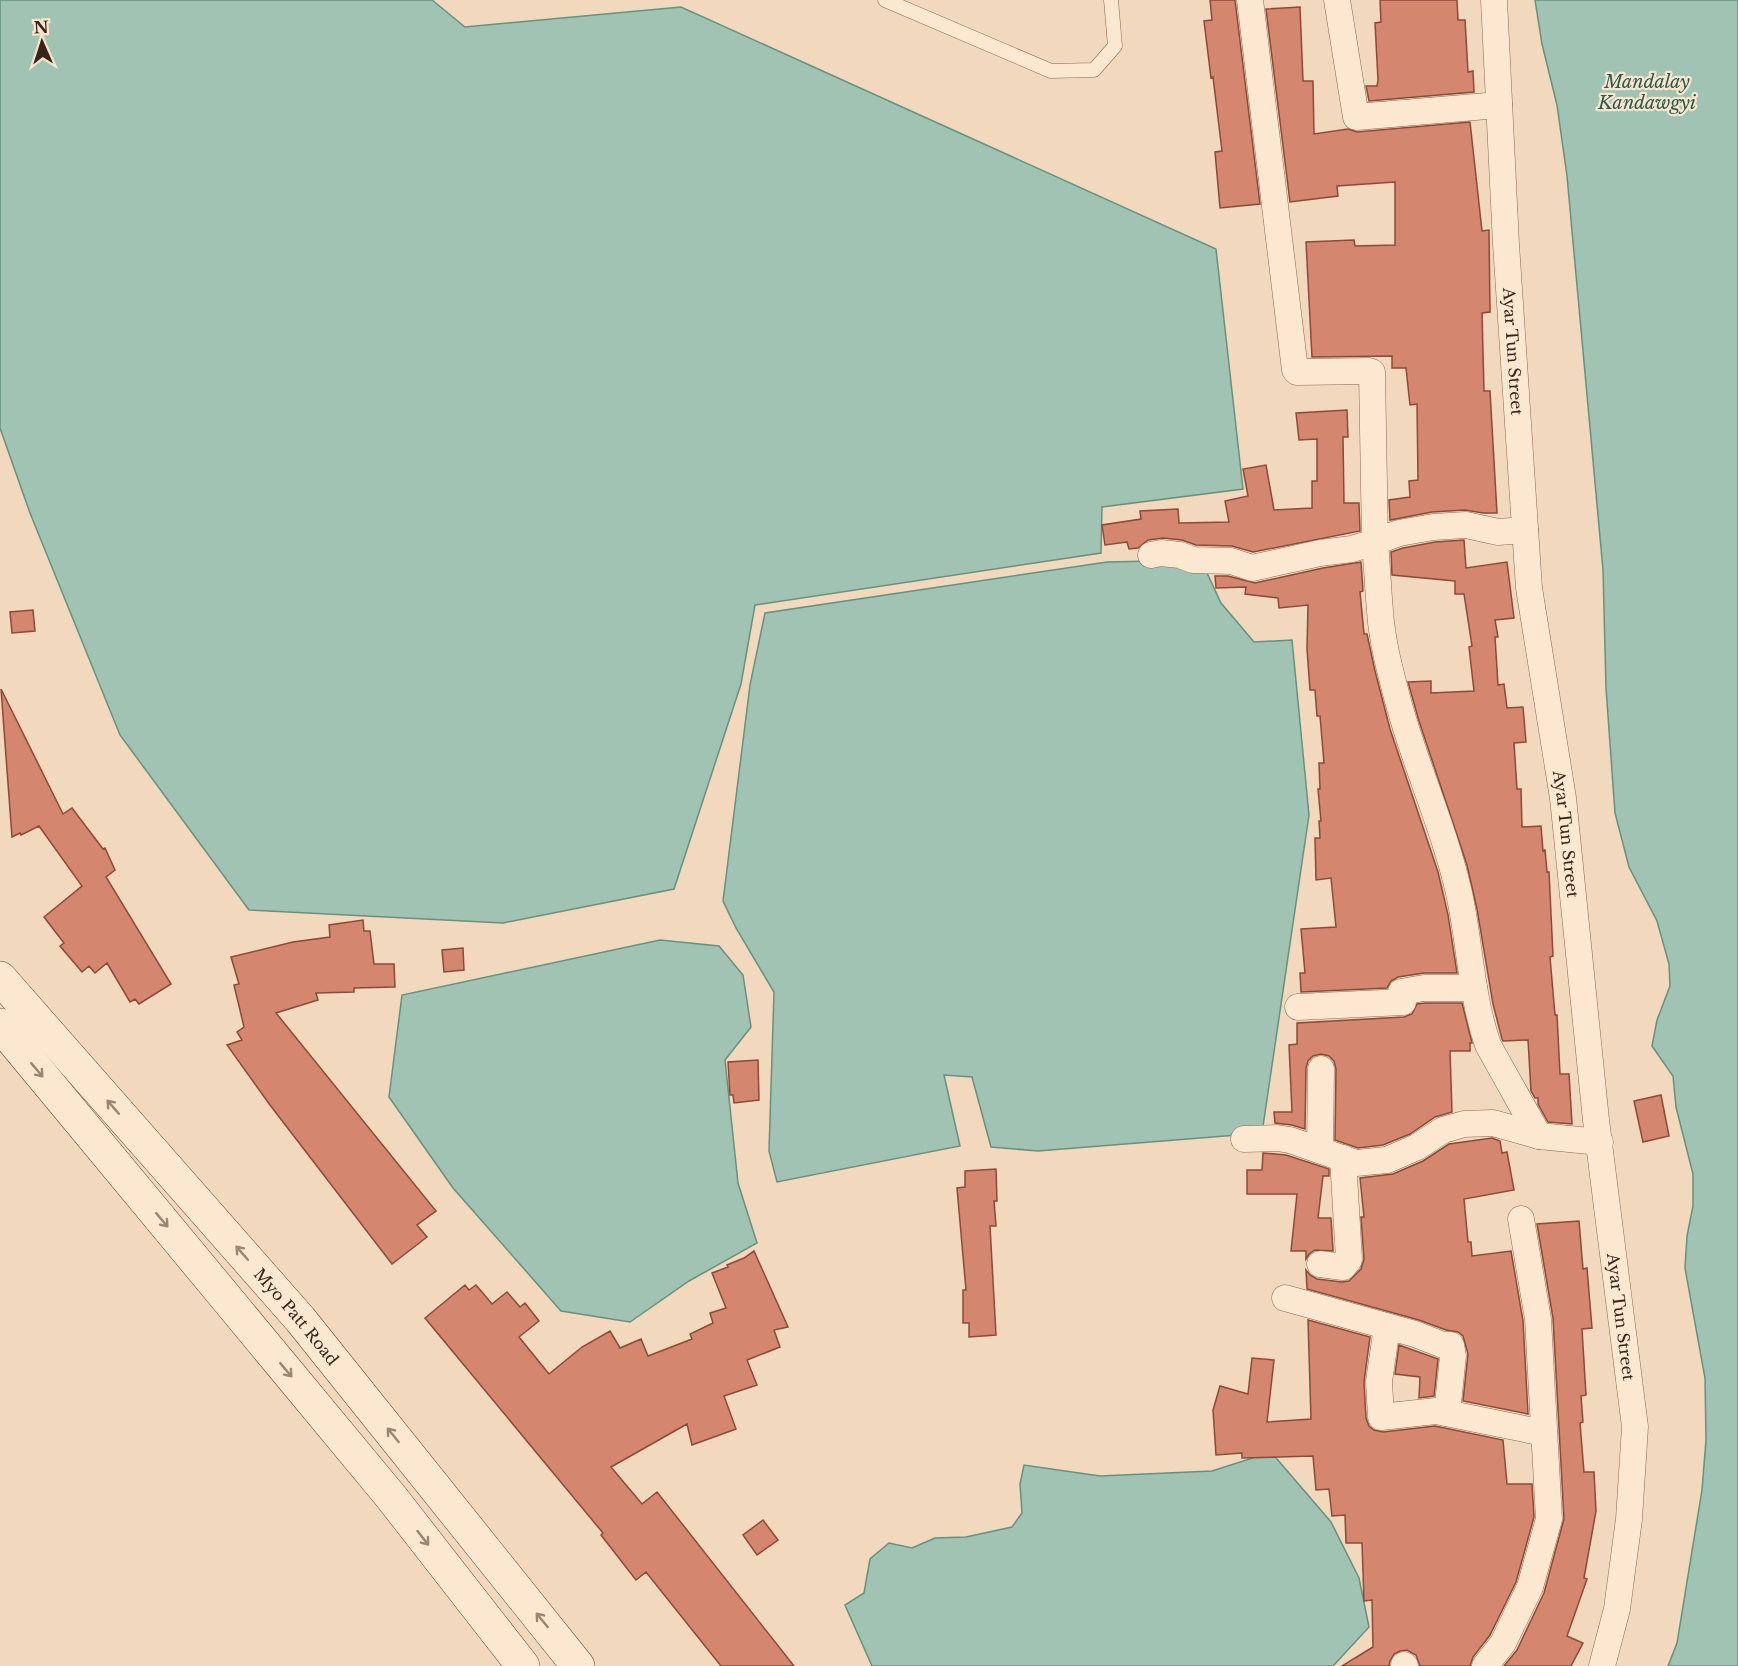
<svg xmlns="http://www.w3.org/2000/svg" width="1738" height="1666" viewBox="0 0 1738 1666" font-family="'Libre Baskerville',serif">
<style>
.water{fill:#a1c3b3;stroke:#67917f;stroke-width:1.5}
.building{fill:#d4866e;stroke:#8d4a37;stroke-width:1.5}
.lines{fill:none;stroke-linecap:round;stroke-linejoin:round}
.lane-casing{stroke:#8c6854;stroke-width:15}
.street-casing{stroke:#8c6854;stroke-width:27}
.secondary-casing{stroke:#6d4937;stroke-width:34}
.lane{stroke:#fce7d0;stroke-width:14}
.street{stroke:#fce7d0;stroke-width:26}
.secondary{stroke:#fce7d0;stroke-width:33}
.oneway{stroke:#9a8675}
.labels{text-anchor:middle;stroke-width:4.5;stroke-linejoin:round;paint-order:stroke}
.street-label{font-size:16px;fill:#39241a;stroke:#f9e4cd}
.water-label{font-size:18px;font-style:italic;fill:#285b4e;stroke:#f9e4cd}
</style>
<rect width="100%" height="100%" fill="#f2d8bc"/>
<path class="water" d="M0 0H432L465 27 681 7 1216 249 1243 489 1102 507 1101 553 755 605 741 684 674 889 503 923 249 910 120 735 30 513 0 428Z
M1535 0H1738V1666H1668L1677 1643 1702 1490 1706 1440 1705 1378 1685 1268 1687 1236 1693 1206V1174L1676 1107 1673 1076 1652 1046 1657 1020 1670 986 1669 964 1657 921 1629 867 1615 813 1606 688 1603 570 1567 176 1557 105 1542 44Z
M1201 560 1221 603 1254 642 1292 640 1309 815 1262 1133 1038 1151 991 1147 972 1077 944 1075 960 1146 777 1182 769 1151 774 992 736 928 723 901 750 685 765 613 1107 562Z
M660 940 719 946 743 975 751 1027 725 1060 738 1183 757 1243 689 1281 630 1322 561 1311 453 1188 389 1097 402 995Z
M1271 1452 1331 1522 1359 1578 1369 1627 1333 1666H872L845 1605 864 1593 870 1559 889 1543 912 1548 935 1538 966 1537 1012 1527 1022 1513 1020 1484 1024 1465 1100 1476 1212 1471Z"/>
<path class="building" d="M1210 0H1235L1260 204 1220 208 1215 152 1222 151 1213 77 1211 78 1204 21 1212 20Z
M1380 0H1457L1458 20H1465L1468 72 1473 71 1474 92 1369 101 1366 86H1377L1378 80 1375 23 1381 22Z
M1300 7 1303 81H1313L1314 134 1348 129 1357 132 1470 122 1482 231 1489 230 1490 312 1482 313 1484 391H1490L1497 513H1483L1465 510 1432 512 1390 520 1389 500 1410 497 1409 481 1418 480 1417 404 1410 405 1406 368H1392V356L1312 357 1306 242 1354 240 1355 246 1395 245V182L1337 186 1338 196 1290 202 1266 9Z
M1347 410 1348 437H1343L1344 503H1359L1360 531 1253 552 1232 546 1196 545 1182 540 1163 538 1148 540 1138 548 1129 549 1127 542 1105 545 1102 525 1141 519 1140 511 1178 509 1179 523 1229 522 1225 501 1248 496 1243 469 1266 465 1274 510 1312 508V481H1317V439L1299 440 1296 413Z
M1464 540 1466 568 1507 562 1514 618 1495 620 1498 637H1495L1498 685 1504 684 1507 708 1523 707 1526 742 1514 743 1517 789H1521L1522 827 1541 826 1543 851 1545 850 1547 872H1549L1553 956 1550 957 1555 1015H1557L1560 1074H1569L1572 1124 1548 1122 1538 1104V1098H1535L1531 1091 1528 1040 1503 1041 1502 1039 1493 1004 1477 909 1467 865 1419 721 1408 682 1431 681V693L1474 691 1469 647 1472 646 1464 594H1455V581L1392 575 1391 552 1403 548 1435 542Z
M1361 562 1363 591 1360 592 1364 634H1367L1375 671 1390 729 1438 872 1448 915 1457 973H1424L1398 977 1391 981 1387 988 1301 992 1300 973H1305L1301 929 1336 927 1331 878 1316 880 1315 838H1320L1319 821H1321L1318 789H1320L1319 763H1324L1320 716H1317L1315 690H1310L1307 649 1308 605 1279 608 1278 598 1245 594 1246 587 1216 588 1215 576H1228L1255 583 1323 568Z
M33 610 35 631 12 633 10 612Z
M1 689 63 814 72 808 103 849 105 848 115 870 106 877 171 984 139 1004 135 999 130 1002 107 963 95 973 89 966 82 972 60 946 64 943 44 917 82 886 39 826 21 835 20 833 12 837Z
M363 920 364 931H370L374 964H394L395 987 354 988V992L316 993 318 1000 276 1013 436 1211 417 1225 427 1237 392 1264 270 1105 227 1045 242 1040 237 1032 244 1027 234 985 239 984 231 957 293 942 330 937 329 925Z
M463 948 464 970 444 972 442 950Z
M1425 1003H1462L1472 1043H1470V1051H1450L1452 1112 1435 1117 1410 1134 1383 1145 1358 1148 1335 1140 1336 1069 1334 1061 1329 1056 1321 1054 1313 1056 1308 1061 1306 1068 1305 1129 1292 1125 1275 1123 1274 1112H1292L1289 1045 1297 1044V1023L1404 1017 1412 1014 1417 1004Z
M758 1060 759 1100 734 1103 733 1095H730L728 1062Z
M1661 1095 1669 1136 1643 1142 1634 1101Z
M1492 1138 1500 1141 1502 1153 1507 1152 1514 1190 1464 1199 1468 1242H1471L1472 1256 1511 1251 1523 1321 1528 1414 1463 1401 1468 1354 1463 1336 1458 1332 1446 1330 1419 1320 1307 1289 1306 1270 1310 1275 1317 1279 1342 1282 1349 1281 1361 1269 1364 1259 1361 1217H1364L1360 1178 1393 1174 1423 1161 1449 1144Z
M1263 1153 1286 1155 1329 1169V1176H1323L1318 1218H1331L1333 1251 1315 1250 1309 1254 1306 1259V1251H1291L1297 1194H1247V1170H1262Z
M996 1169 997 1201H994L996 1226H990L996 1335 969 1337V1323H963V1290H966L957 1188 965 1187V1171Z
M1579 1221 1583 1269 1587 1268 1592 1328 1582 1329 1586 1395 1581 1396 1583 1422 1580 1423 1584 1472H1594L1596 1511 1584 1578 1587 1579 1567 1636 1583 1643 1571 1666H1504L1517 1650 1544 1593 1564 1519 1553 1318 1537 1224Z
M754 1251 788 1327 774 1330 780 1347 747 1360 757 1385 724 1396 736 1429 692 1445 687 1424 611 1467 642 1504 657 1492 794 1666H721L646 1572 636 1580 601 1535 603 1533 425 1318 465 1285 469 1290 476 1285 492 1304 507 1292 520 1307 525 1303 539 1321 519 1337 549 1374 582 1347 610 1331 620 1348 641 1339 648 1356 692 1339 690 1334 713 1323 710 1313 726 1308 712 1273 728 1267 727 1265 744 1258Z
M1308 1320 1370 1337 1364 1382 1366 1418 1369 1426 1374 1430 1383 1432 1435 1426 1503 1440 1507 1484H1532L1534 1517 1516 1582 1490 1635 1473 1657 1470 1666H1420L1416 1655 1407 1650 1400 1651 1394 1654 1390 1661 1389 1666H1342L1373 1647 1372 1600 1364 1601 1362 1543H1346L1345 1515 1332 1516 1329 1489 1316 1490 1313 1456 1242 1458V1453L1216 1455 1213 1410 1220 1386 1248 1394 1252 1358 1274 1360 1267 1422 1311 1419Z
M1399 1345 1438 1359 1434 1396 1419 1398 1420 1377 1395 1374Z
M763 1520 778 1540 757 1555 743 1535Z"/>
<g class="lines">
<defs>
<path id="lane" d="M885 0 1051 71 1094 70 1115 46 1111 0"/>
<g id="street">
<path d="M1337 0 1356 117 1499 105"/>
<path id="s1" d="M1494 0 1506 244 1529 588 1563 798 1596 1120 1635 1427 1629 1519 1617 1609 1602 1666"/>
<path d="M1525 530 1498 532 1466 525 1433 527 1399 533 1375 542C1377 565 1378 588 1380 611 1382 641 1390 671 1398 701 1415 765 1444 827 1459 893 1470 943 1471 996 1488 1045L1539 1136"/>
<path d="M1151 555 1161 553 1180 555 1193 560 1231 561 1252 568 1320 553 1352 549 1375 542 1372 372 1369 371 1297 372 1295 370 1250 0"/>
<path d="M1298 1007 1403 1002 1401 992 1424 988H1474"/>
<path d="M1244 1139 1277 1138 1290 1140 1356 1163 1387 1160 1417 1147 1443 1130 1464 1124 1493 1123 1539 1136 1600 1142"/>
<path d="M1320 1150 1321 1069"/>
<path d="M1320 1264 1343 1267 1349 1260 1343 1158"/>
<path d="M1285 1298 1415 1334 1443 1345H1451L1453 1356 1447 1413"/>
<path d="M1387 1327 1379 1381 1381 1417 1436 1411 1544 1433"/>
<path d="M1404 1665 1405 1666"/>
<path d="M1485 1666 1503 1643 1530 1587 1549 1519 1538 1319 1521 1219"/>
</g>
<g id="secondary">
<path id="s2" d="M0 978 300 1319 578 1666"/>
<path d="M0 1025 392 1498 523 1666"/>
</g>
</defs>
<use href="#lane" class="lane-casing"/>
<use href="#street" class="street-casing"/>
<use href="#secondary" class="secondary-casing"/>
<use href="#lane" class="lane"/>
<use href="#street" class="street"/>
<use href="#secondary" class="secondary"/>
</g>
<defs><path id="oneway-shaft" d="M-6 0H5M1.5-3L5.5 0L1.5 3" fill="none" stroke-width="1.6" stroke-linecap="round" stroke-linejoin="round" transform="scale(1.5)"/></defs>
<g class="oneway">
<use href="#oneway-shaft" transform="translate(37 1070) rotate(50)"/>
<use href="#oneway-shaft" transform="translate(113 1107) rotate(-131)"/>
<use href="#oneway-shaft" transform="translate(162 1220) rotate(50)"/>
<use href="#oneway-shaft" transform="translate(242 1253) rotate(-131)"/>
<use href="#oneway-shaft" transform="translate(286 1370) rotate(50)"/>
<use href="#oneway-shaft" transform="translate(393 1435) rotate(-129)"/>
<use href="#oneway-shaft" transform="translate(423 1538) rotate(52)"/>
<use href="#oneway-shaft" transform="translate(542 1620) rotate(-129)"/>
</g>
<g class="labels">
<g class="street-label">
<text dy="6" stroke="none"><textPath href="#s1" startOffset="352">Ayar Tun Street</textPath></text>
<text dy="6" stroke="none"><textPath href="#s1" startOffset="838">Ayar Tun Street</textPath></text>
<text dy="6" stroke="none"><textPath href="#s2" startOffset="450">Myo Patt Road</textPath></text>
<text dy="6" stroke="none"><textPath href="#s1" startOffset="1324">Ayar Tun Street</textPath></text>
</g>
<g class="water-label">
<text x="1647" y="88">Mandalay<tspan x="1647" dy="21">Kandawgyi</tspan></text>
</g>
</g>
<g transform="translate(42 42) rotate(357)" stroke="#f9e4cd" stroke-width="4.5" paint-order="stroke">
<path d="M0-4.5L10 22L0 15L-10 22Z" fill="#39241a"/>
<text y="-9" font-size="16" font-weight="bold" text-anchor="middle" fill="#39241a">N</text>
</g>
</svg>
